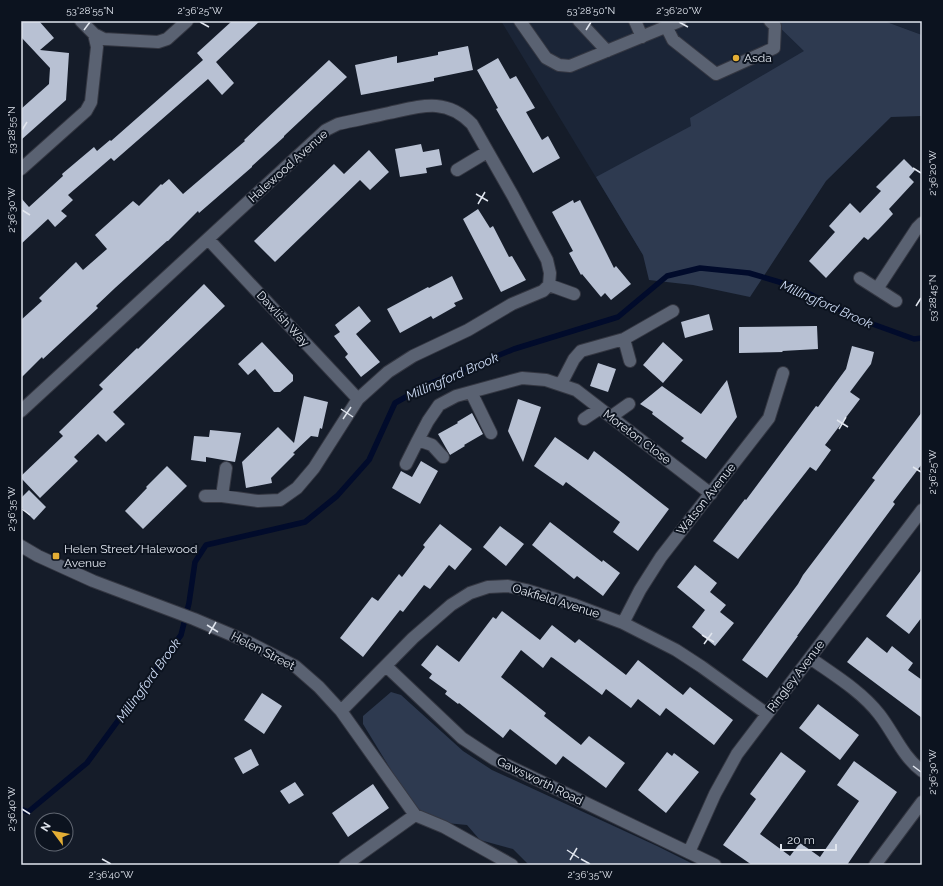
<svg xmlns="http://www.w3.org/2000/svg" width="943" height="886" viewBox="0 0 943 886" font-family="Raleway,sans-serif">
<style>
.built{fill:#1b2537}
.green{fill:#2e3a50}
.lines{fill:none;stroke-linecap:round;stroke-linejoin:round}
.stream{stroke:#010b2b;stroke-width:5.5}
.building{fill:#b8c1d3}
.minor-casing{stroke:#343742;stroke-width:14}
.minor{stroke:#5a6272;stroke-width:12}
.ticks{fill:none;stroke:#e0e5ee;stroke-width:1.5}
.poi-dot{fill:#e4ae35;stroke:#0c131f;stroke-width:1.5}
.labels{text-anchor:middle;stroke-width:4;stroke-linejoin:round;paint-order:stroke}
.poi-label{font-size:12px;fill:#e0e5ee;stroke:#0c131f;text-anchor:start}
.street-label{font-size:12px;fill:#e0e5ee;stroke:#0c131f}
.water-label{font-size:13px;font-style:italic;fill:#cedcf6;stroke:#0c131f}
.neatline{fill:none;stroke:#e0e5ee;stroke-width:1.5}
.ticks-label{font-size:10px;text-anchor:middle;fill:#e0e5ee}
</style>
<rect width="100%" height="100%" fill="#151c29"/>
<path class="built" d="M501 21H775L858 101 643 255Z
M884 21H922V35Z"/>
<path class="green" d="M773 21H884L922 35V116L891 117 826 181 750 297 693 285 649 280 643 255 596 177 691 126 690 118 804 51Z
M391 692 401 695 463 751 492 770 657 846 695 865H529L513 849 480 840 467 825 446 823 418 809 402 788 363 724V716Z"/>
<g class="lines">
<path class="stream" d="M21 809 28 812 87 763 181 635 189 603 195 562 206 545 305 522 337 496 369 460 395 403 429 384 514 349 618 317 667 276 700 268 749 273 796 287 856 318 914 339 922 338"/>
</g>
<path class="building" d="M21 21H39L54 38 40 50 69 53 66 100 21 140V109L49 84 50 68 21 37Z
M232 21H260L216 62 234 83 222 95 208 79 114 161 111 158 68 195 73 200 61 211 67 216 55 227 48 219 21 244V198L29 207 63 176 62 174 94 147 97 151 110 140 111 141 203 60 197 53Z
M468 46 473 70 434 78V81L361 95 355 65 397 56V63L438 55V52Z
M498 58 510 79 516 76 535 108 526 112 542 140 548 136 560 158 533 173 496 109 498 108 477 70Z
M329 60 347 77 284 136V137L252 166V167L199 213 198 211 168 241H167L115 288 96 306 98 308 43 359 42 357 21 378V320L42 301 39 298 76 262 83 270 107 249 95 235 133 201 139 206 161 184 162 185 169 179 183 194 245 141 244 140Z
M421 144 423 152 439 149 442 165 426 168 427 173 400 177 395 149Z
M369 150 389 172 370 190 360 180 275 262 254 241 334 164 344 174Z
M904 159 915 170 909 177 914 182 889 209 893 214 878 230 868 240 864 237 826 278 809 261 835 232 829 226 850 203 860 213 881 191 876 187Z
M573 200 574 203 580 200 614 268 616 266 631 284 611 300 605 293 601 297 582 274 581 275 569 253 573 251 552 212Z
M478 209 490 228 493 226 509 257 512 256 526 280 501 292 463 219Z
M452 276 463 299 454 303 456 306 433 319 431 316 400 333 387 309 428 287 429 288Z
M204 284 225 306 113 412 125 424 106 442 98 434 74 457 78 461 40 498 21 478V476L63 436 59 432 103 389 99 385 137 348 138 349Z
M359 306 371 321 356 334 380 362 361 377 345 357 348 354 334 336 340 332 335 325Z
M709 314 713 330 685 338 681 322Z
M817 326 818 349 782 351 783 352 739 353V327Z
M262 342 293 375V381L280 392H274L255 369 248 375 238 364Z
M663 342 683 360 663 383 643 365Z
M852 346 874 352 871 364 850 392 860 399 825 445 831 450 816 471 810 467 738 559 713 541 745 499 746 500 816 406 818 407 846 369Z
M598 363 616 369 608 392 590 386Z
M727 380 737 417 706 459 681 441 684 438 652 414 653 412 640 404 662 386 701 414Z
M304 396 328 402 322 429 320 428 318 437 311 436 293 453 295 454 271 478 272 483 246 488 242 462 278 427 294 443Z
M518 399 541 407 523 462 508 431Z
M922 412V464L893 502 895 504 797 636H798L767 678 742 660 798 584 803 575 875 480 872 478Z
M472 413 483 434 464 445 465 446 450 455 438 434 458 423 457 422Z
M210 430 241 433 235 462 206 457V462L191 460 194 436 209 437Z
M555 437 588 460 594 451 623 473 669 509 638 551 613 532 620 522 566 482 563 486 534 466Z
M421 461 438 471 420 504 392 488 401 471 412 477Z
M167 466 187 486 143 529 125 511 147 488 146 487Z
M29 490 46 507 34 520 21 507V498Z
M550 522 602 562 603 560 620 573 603 596 577 576 574 579 532 545Z
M440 524 472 549 455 570 449 565 430 589 424 585 403 612 400 610 363 657 340 638 372 597 378 601 399 574 402 577 425 547 423 545Z
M500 526 524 544 506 566 483 547Z
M695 565 717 583 710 592 726 605 720 612 734 623 715 646 692 627 705 610 677 587Z
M922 569V617L909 634 886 616Z
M502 611 540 640 552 625 575 643 579 639 626 675 638 660 683 695 690 687 733 720 714 745 666 708 660 716 638 699 631 708 606 689 602 695 553 658 551 657 543 668 521 650 501 677 546 713 544 716 581 745 589 736 625 763 606 788 563 756 556 765 510 729 503 738 459 703 458 704 445 694 447 691 429 678 432 674 421 665 437 645 459 662 493 617 496 619Z
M867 637 887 653 892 646 913 663 908 670 922 680V718L847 662Z
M262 693 282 706 264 734 244 720Z
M818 704 859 735 840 760 799 728Z
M251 749 259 765 243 774 234 758Z
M667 752 672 756 674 753 699 772 666 813 638 790Z
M781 752 806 771 760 834 790 856 800 843 820 857 859 801 837 785 854 761 897 792 847 865H752L723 845 756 799 750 794Z
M295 782 304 795 289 804 280 791Z
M373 784 389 808 348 837 332 813Z"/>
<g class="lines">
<defs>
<path id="minor" d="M81 21 94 34 104 39 158 42 167 39 187 21
M520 21 546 58 559 65 570 66 680 21
M579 21 607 51
M635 21 642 37
M666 26 673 40 716 74 774 48 775 26 770 21
M21 169 86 111 91 102 97 47 94 34
M457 170 487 152
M208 239 358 399
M860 278 896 301
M877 289 917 228 922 223
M624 339 630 361
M561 384 574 359 581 351 624 339 673 311
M471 392 491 433
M21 411 326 130 338 124C355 120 372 117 389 113 421 106 446 97 472 124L513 196 547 260 550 273 549 285
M612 416 629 404
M584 419 599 409
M443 457 432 445 418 440 428 421 439 405 456 396 522 378 546 380 576 390 711 494
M406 464 418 440
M205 496H222L258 501 280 500 297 488 314 468 358 399 388 372 413 356 468 330 512 304 543 291 549 285 574 294
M222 496 226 468
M21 546 38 556 93 581 194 619 246 641 295 666 319 687 341 711 415 815 444 827 512 865
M623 623 640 590 661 557 769 418 783 373
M810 658C834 675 861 691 879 714 894 733 902 756 922 771
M386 666 462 738 494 759 715 865
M341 711 413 638 451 605 470 593 488 587 508 586 526 590 575 605 623 623 676 650 702 667 767 714
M689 852 715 794 737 754 922 510
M345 865 415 815
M875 865 922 802"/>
</defs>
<use href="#minor" class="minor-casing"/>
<use href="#minor" class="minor"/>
</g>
<path class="ticks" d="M200 22 209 27M679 22 688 27M84 30 90 22M586 30 591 22M22 130 27 122M913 168 921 173M476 194 488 201M478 204 485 192M22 210 30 215M916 306 921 298M341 409 353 417M343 419 351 407M837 420 848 427M839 429 846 417M913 467 921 472M22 509 30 515M207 625 218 632M209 634 216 622M702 635 714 642M704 644 712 633M913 766 921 772M22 809 30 814M567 850 579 858M102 859 111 864M581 859 590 864M570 860 577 848"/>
<g class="poi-dot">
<circle cx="736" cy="58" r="4"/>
<rect x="52" y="552" width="8" height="8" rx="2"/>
</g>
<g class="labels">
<g class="poi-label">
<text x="744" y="62">Asda</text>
<text x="64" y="553">Helen Street/Halewood<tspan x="64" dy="14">Avenue</tspan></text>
</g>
<g class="street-label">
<text transform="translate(288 166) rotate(-42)" y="4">Halewood Avenue</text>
<text transform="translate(283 319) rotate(47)" y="4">Dawlish Way</text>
<text transform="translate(637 437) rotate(37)" y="4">Moreton Close</text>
<text transform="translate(706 499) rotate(-52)" y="4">Watson Avenue</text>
<text transform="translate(556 601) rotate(17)" y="4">Oakfield Avenue</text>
<text transform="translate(263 651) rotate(27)" y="4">Helen Street</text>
<text transform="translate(796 676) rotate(-53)" y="4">Ringley Avenue</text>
<text transform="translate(540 781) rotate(26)" y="4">Gawsworth Road</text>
</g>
<g class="water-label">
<text transform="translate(827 304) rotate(24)" y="5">Millingford Brook</text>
<text transform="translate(452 376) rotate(-24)" y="5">Millingford Brook</text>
<text transform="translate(148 680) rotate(-54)" y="5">Millingford Brook</text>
</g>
</g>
<rect width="943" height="886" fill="none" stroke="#0c131f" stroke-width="44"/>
<g transform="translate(54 832) rotate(302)"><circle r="19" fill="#0c131f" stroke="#616772"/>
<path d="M0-3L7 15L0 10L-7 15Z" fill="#e4ae35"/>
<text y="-6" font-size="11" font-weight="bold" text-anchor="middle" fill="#e0e5ee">N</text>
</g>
<path d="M781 844v6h55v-6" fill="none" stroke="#e0e5ee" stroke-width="2"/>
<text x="787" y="844" font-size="12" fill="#e0e5ee" stroke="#0c131f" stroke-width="3" paint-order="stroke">20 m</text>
<rect x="22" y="22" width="899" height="842" class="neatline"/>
<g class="ticks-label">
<text x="90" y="14">53°28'55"N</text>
<text x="200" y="14">2°36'25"W</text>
<text x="591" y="14">53°28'50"N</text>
<text x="679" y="14">2°36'20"W</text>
<text transform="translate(11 130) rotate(-90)" y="4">53°28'55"N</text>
<text transform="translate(932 173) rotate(-90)" y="4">2°36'20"W</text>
<text transform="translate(11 210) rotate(-90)" y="4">2°36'30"W</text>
<text transform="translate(932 298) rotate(-90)" y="4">53°28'45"N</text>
<text transform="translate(932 472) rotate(-90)" y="4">2°36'25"W</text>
<text transform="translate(11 509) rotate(-90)" y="4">2°36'35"W</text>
<text transform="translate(932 772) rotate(-90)" y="4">2°36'30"W</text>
<text transform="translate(11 809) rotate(-90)" y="4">2°36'40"W</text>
<text x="111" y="878">2°36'40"W</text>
<text x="590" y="878">2°36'35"W</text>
</g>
</svg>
